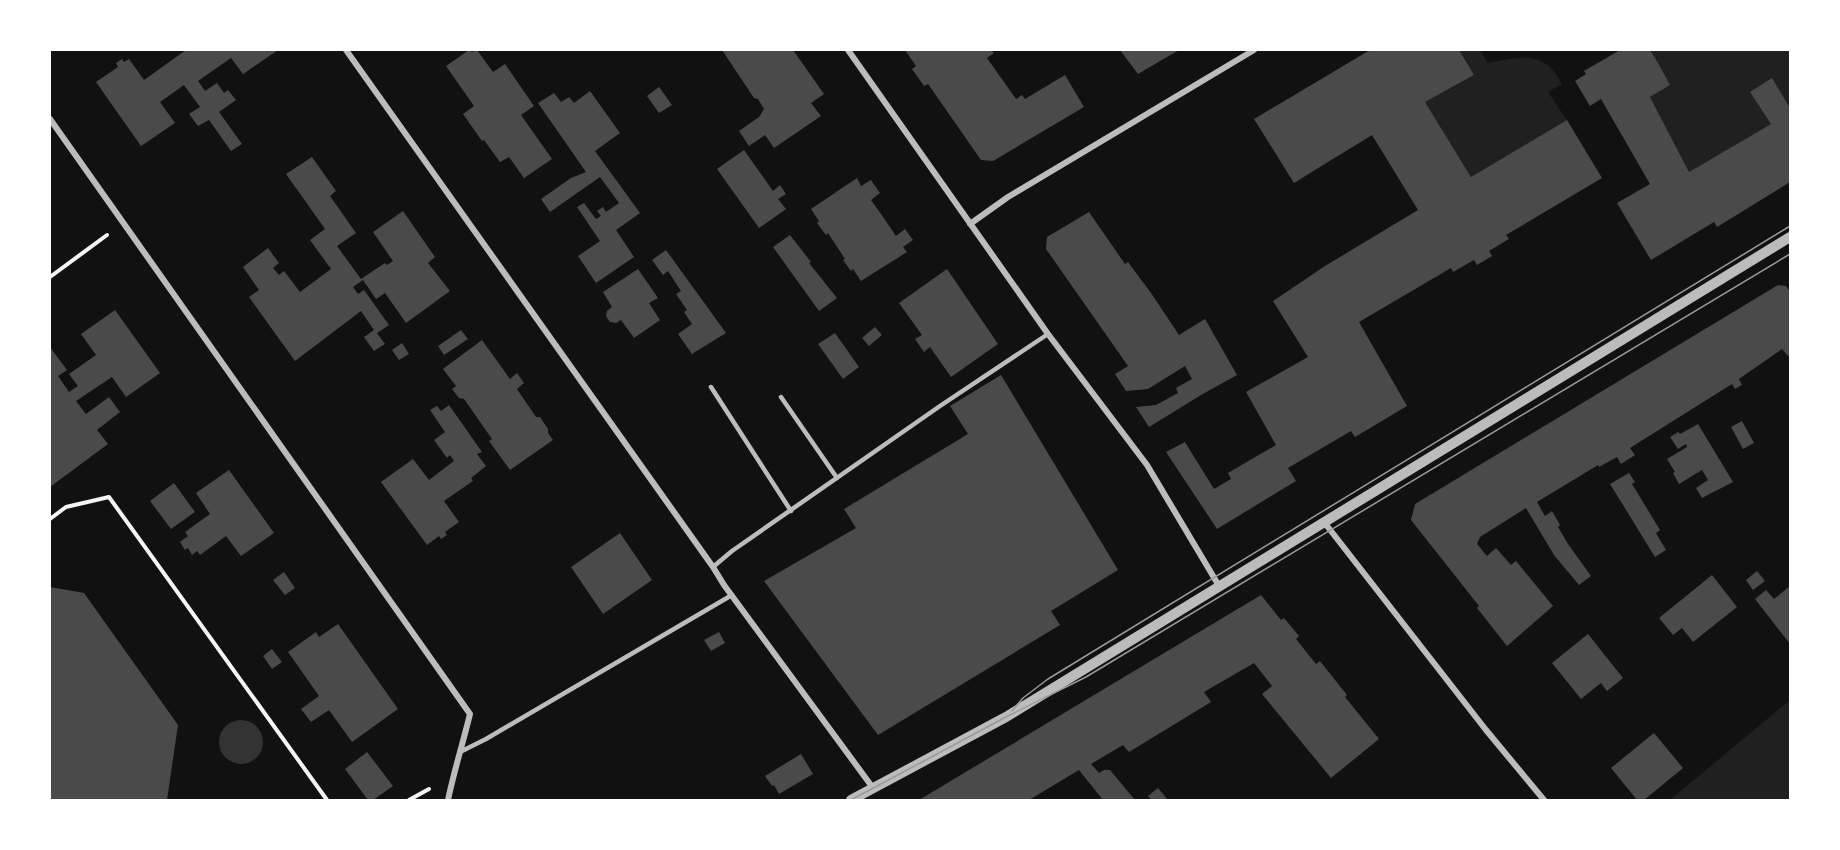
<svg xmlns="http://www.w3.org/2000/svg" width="1840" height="850" viewBox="0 0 1840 850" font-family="Spectral,serif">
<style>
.green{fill:#202020}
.water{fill:#333}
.building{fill:#4a4a4a}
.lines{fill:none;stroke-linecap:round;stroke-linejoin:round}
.path{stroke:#f5f5f5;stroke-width:4}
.service{stroke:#bcbcbc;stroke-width:4.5}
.minor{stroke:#bcbcbc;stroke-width:6}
.tertiary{stroke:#bcbcbc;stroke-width:10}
.tram{stroke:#9a9a9a;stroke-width:1.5}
</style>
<rect width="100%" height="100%" fill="#111"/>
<path class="green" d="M1459 50H1480L1488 63C1522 57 1544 49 1562 84L1548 92 1567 120 1471 177 1425 102 1474 75Z
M1650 50H1790V108L1772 79 1771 124 1689 172 1650 97 1670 85Z
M1790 700V800H1670Z"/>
<path class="water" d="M219 742a22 22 0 1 1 44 0a22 22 0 1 1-44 0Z"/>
<path class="building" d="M186 50H278L243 74 231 58 198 81 205 91 217 83 224 93 228 90 236 100 219 112 242 144 231 151 209 120 198 126 189 114 200 107 184 85 160 102 175 123 141 146 96 82 118 67 116 63 122 59 124 62 129 59 144 80Z
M469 50 472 52 477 50 493 72 505 64 534 106 521 115 552 159 524 178 509 157 500 162 484 140 482 141 463 114 474 106 446 66Z
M722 50H793L824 94 811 103 821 116 774 148 765 135 749 146 739 131 759 117 764 109 758 99 754 98Z
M905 50H991L994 53 987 58 1016 99 1022 95 1025 99 1065 75 1084 107 993 161 981 160 928 84 924 86 912 69 916 66Z
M1120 50H1179L1138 74Z
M1370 50H1459L1474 75 1425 102 1471 177 1567 120 1602 178 1506 235 1509 239 1489 251 1492 256 1477 265 1474 260 1453 272 1451 268 1359 322 1407 406 1355 437 1351 431 1288 468 1296 481 1217 529 1166 452 1185 442 1214 489 1231 479 1228 473 1276 445 1246 392 1308 357 1273 301 1325 266 1418 210 1372 135 1294 183 1254 119Z
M1620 50H1650L1658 63 1670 85 1650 97 1689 172 1771 124 1750 92 1772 78 1790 108V182L1717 227 1714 222 1651 260 1617 203 1650 184 1601 99 1590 106 1575 81 1586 74 1584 71Z
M659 87 672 105 659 113 647 96Z
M590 91 620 133 595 151 640 213 616 230 634 257 596 283 578 256 600 241 577 207 584 203 596 219 601 216 597 211 603 207 606 212 619 203 600 177 550 212 541 199 571 178 586 172 538 103 554 93 561 102 569 97 574 103Z
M744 150 773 191 780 185 786 194 778 199 786 209 759 228 717 169Z
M312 157 336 191 330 196 356 233 337 246 361 279 385 263 387 265 393 261 373 232 403 211 435 257 428 263 450 291 406 323 385 293 376 299 363 280 353 287 358 294 364 290 389 325 377 333 385 344 374 351 364 337 374 330 361 311 295 361 249 297 259 290 243 267 268 248 279 263 273 268 279 275 284 271 300 292 331 269 310 240 325 229 286 174Z
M857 178 861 186 871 180 880 193 871 200 881 214 896 236 905 229 913 240 903 247 907 252 861 281 853 269 851 271 843 260 845 259 828 233 826 235 817 223 819 221 811 209Z
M1089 212 1125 264 1128 262 1151 293 1179 335 1205 319 1237 375 1201 395 1149 427 1136 407 1156 405 1178 393 1176 388 1192 379 1185 366 1148 389 1126 391 1115 374 1128 366 1046 249 1047 237Z
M790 235 811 262 809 263 837 298 819 311 773 247Z
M666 250 726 333 692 354 678 334 692 324 684 312 687 310 676 294 681 291 668 271 663 275 652 260Z
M638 269 658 298 649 303 660 320 634 338 621 320 616 323 610 322 606 316 607 311 612 307 603 292Z
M947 269 998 344 951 377 930 347 924 352 915 339 922 335 899 303Z
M1778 285 1786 286 1790 292V358L1782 349 1739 379 1742 385 1735 389 1732 384 1630 448 1635 455 1621 464 1617 457 1599 467 1598 465 1537 502 1545 516 1552 511 1560 525 1558 527 1568 544 1591 576 1579 585 1554 555 1526 508 1480 537 1477 544 1487 556 1496 548 1511 565 1516 561 1553 606 1507 646 1477 608 1479 606 1411 520 1415 504Z
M115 310 160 373 126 397 112 377 76 401 86 414 109 397 120 412 97 430 108 444 50 487V347L67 370 58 376 69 392 78 386 69 374 96 355 81 334Z
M875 327 882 335 869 346 862 338Z
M461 330 468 339 444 355 438 346Z
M835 333 859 367 843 379 818 344Z
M482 340 510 379 517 373 524 383 517 389 536 417H540L548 429V433L553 440 510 470 489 441 492 439 464 399 459 398 452 389 456 386 443 369Z
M402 343 409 354 399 360 392 350Z
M1001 375 1118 570 1051 611 1060 625 878 735 764 581 856 528 844 509 968 434 950 406Z
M449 405 482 452 477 454 486 466 471 478 473 481 444 501 459 522 445 532 447 535 441 539 439 536 427 545 381 482 413 459 429 480 454 461 450 455 447 458 434 440 445 432 430 410 437 406 441 411Z
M1742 421 1754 443 1743 449 1731 427Z
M1698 424 1733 482 1702 498 1696 488 1708 480 1702 470 1679 484 1673 473 1675 472 1667 459 1687 447 1686 444 1678 449 1670 437 1678 432 1680 434Z
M229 470 274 533 241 556 226 536 200 555 197 551 192 555 188 548 185 550 180 542 188 536 185 532 210 514 196 493Z
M1629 473 1635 482 1632 484 1660 530 1656 533 1666 550 1655 557 1610 484Z
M174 483 195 512 171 529 150 501Z
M620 533 652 580 603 614 571 567Z
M1757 571 1765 581 1753 590 1746 580Z
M284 572 295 588 285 595 273 580Z
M1712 575 1737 607 1693 642 1682 628 1673 635 1659 618Z
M1790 586V644L1755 599 1766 590 1774 599Z
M50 587 84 593 178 725 167 800H50Z
M1261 595 1281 620 1284 618 1299 636 1296 639 1316 664 1320 661 1347 695 1345 697 1379 739 1331 778 1262 694 1272 686 1254 663 1204 692 1211 702 1129 752 1123 745 1091 764 1099 773 1104 770H1110L1135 800H1103L1079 770 1029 800H919Z
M338 624 398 709 352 742 329 710 311 722 301 709 319 696 288 652 316 632 319 637Z
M719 632 725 643 711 651 704 640Z
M1588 634 1623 678 1607 691 1601 683 1581 699 1552 663Z
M272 649 282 662 272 669 263 656Z
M1654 733 1683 768 1644 800H1637L1611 768Z
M367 752 393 786 373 800H368L345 769Z
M801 754 813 774 779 794 774 785 772 786 765 776Z
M1158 788 1168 800H1151L1148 796Z"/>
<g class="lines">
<path class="path" d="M50 277 107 235
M50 519 66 507 109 497 327 800
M409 800 429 789"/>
<path class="service" d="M711 387 791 511
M781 397 837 478
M713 567 732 551 940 406 1048 334
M462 751 486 739 732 595"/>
<path class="minor" d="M346 50 713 567 724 585 873 788
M848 50 1048 334 1147 465 1219 586
M50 119 470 714C463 743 454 771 448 800
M970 224 1008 197 1254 50
M1324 522 1486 730 1544 800"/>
<path class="tertiary" d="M851 800 1006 717 1790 237"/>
<path class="tram" d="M1012 711 1023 698 1048 679 1790 226
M851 800 1006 717 1086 677 1790 254"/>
</g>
<rect width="1840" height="850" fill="none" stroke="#ffffff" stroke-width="102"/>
</svg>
